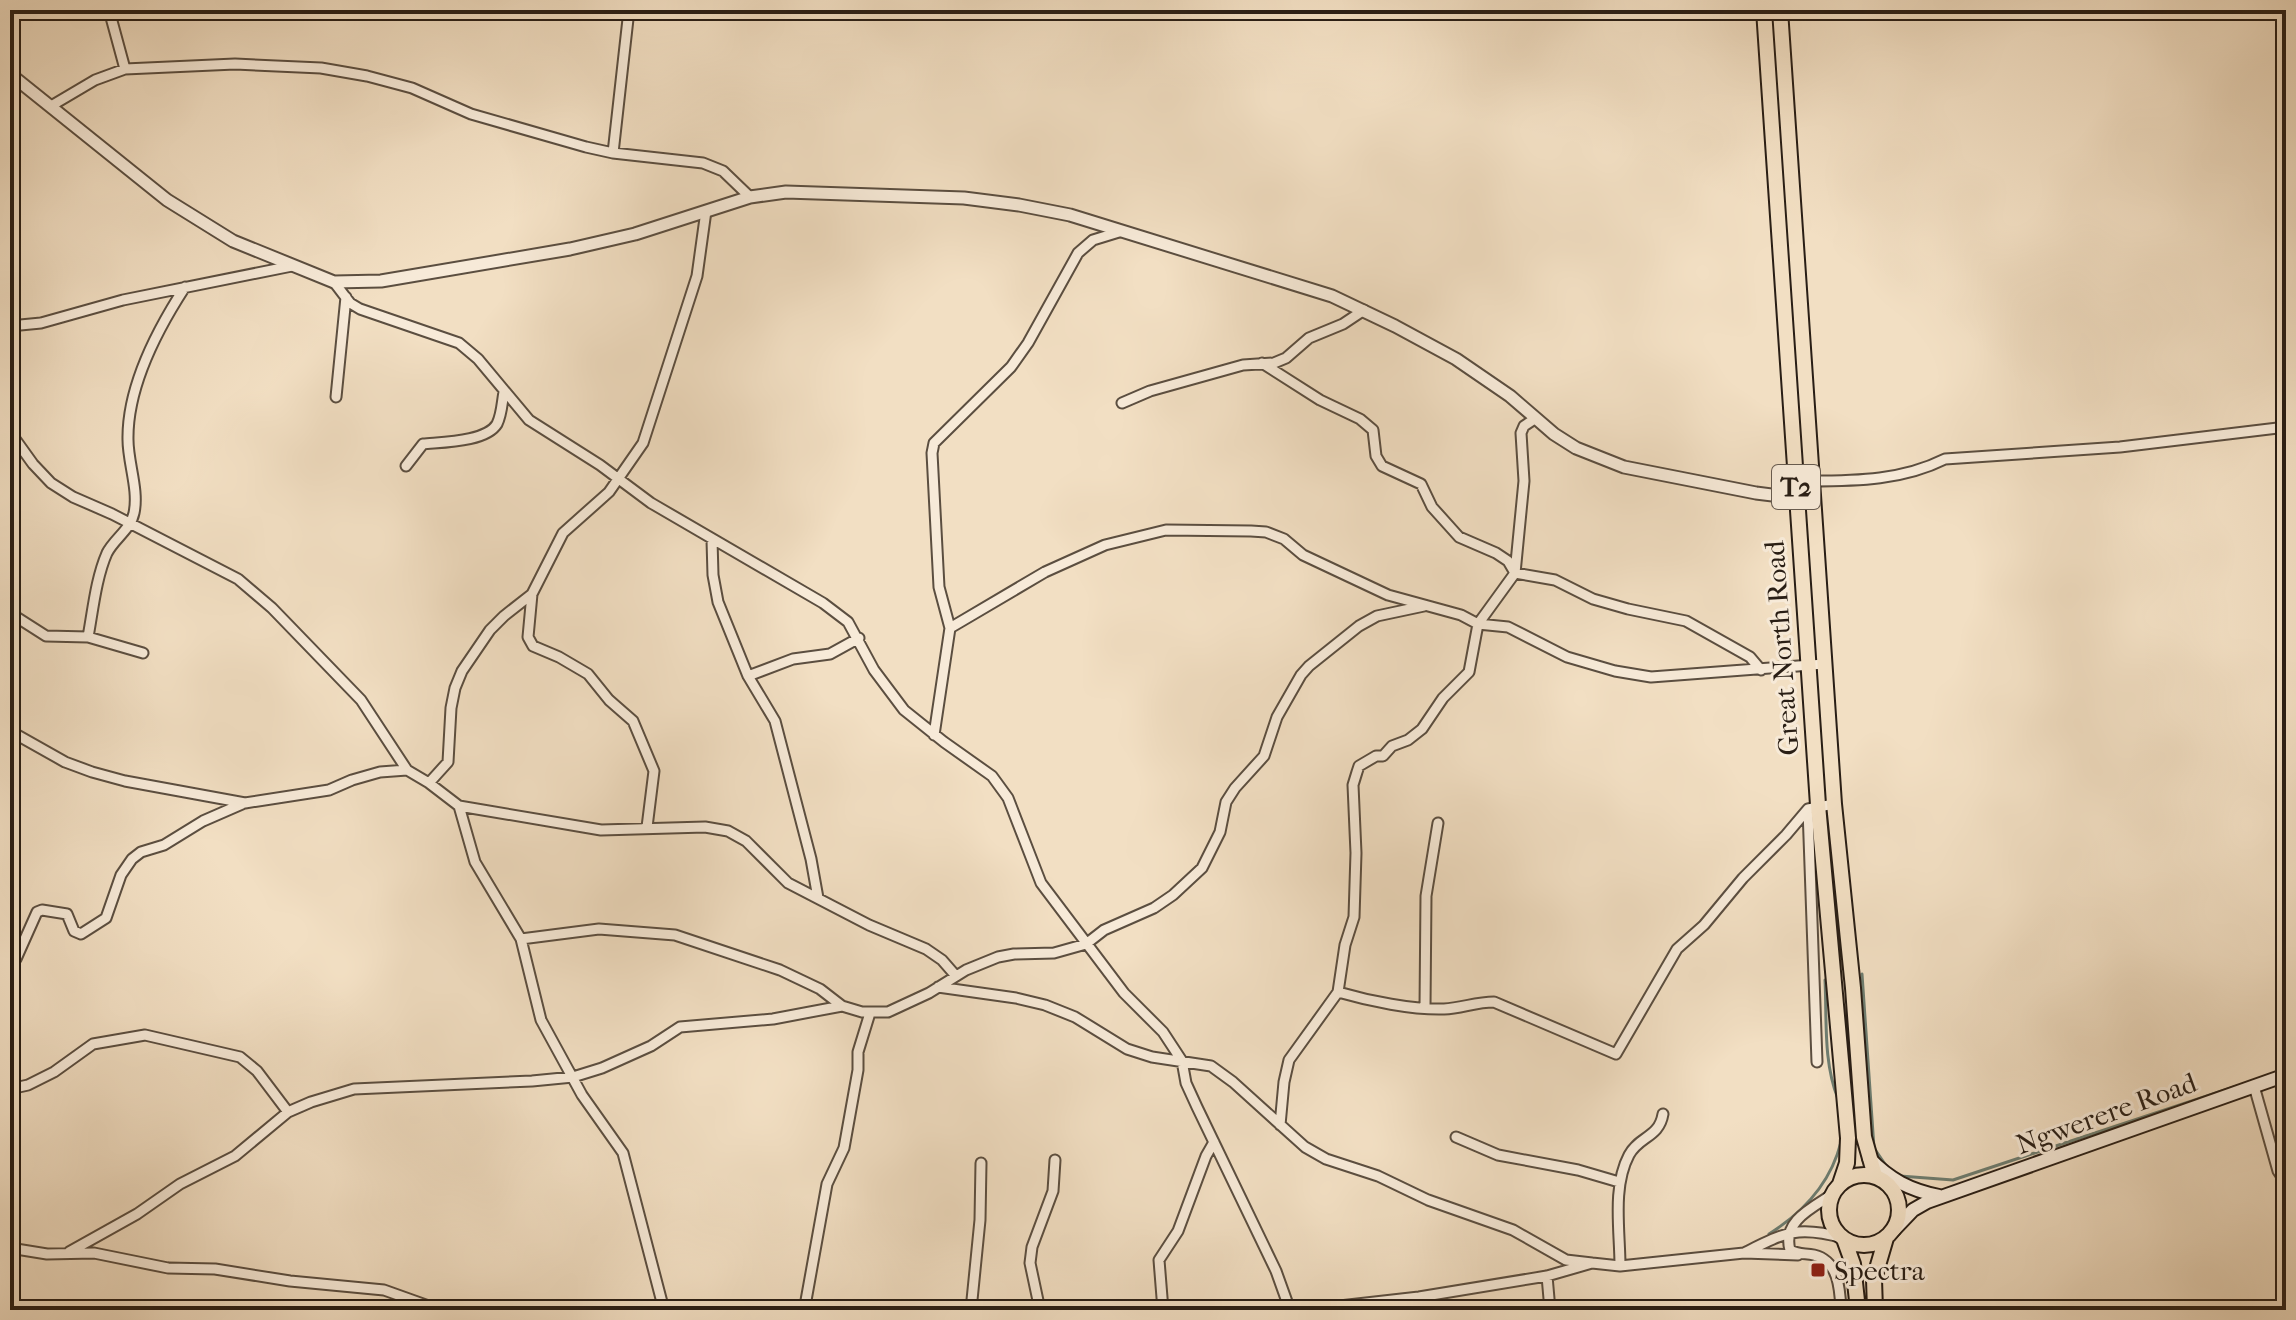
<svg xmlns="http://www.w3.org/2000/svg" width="2296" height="1320" viewBox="0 0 2296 1320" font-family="'IM FELL French Canon',serif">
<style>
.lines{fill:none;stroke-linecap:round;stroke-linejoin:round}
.stream{stroke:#6e7d70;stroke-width:3}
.minor-casing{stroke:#5b4e40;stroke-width:13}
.tertiary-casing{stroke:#5b4e40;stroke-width:15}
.secondary-casing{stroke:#291e15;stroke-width:16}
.primary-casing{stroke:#291e15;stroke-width:18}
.minor{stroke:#f7ead8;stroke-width:9}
.tertiary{stroke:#f7ead8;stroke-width:11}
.secondary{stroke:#f7ead8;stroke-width:12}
.primary{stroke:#f2dfc3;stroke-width:14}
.poi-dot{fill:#8f2418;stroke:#f7ead8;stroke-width:3}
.labels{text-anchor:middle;stroke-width:6;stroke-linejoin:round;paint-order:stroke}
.shield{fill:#f7ead8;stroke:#675b50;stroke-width:2}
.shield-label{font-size:26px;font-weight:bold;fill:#291e15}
.street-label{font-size:28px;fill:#291e15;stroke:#f7ead8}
.poi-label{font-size:28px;fill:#291e15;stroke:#f7ead8;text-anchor:start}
</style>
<rect width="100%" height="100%" fill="#f2dfc3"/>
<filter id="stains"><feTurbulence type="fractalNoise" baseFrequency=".0025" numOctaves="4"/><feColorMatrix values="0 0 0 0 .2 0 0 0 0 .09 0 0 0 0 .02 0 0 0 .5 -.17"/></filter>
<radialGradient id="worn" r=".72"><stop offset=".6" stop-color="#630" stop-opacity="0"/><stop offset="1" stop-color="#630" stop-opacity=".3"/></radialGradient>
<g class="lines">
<path class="stream" d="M1862 974 1874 1148 1887 1167
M1825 980C1827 1020 1823 1061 1838 1099
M1900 1176 1953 1180 2237 1086
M1769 1234C1804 1212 1831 1182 1841 1142"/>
<defs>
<path id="minor" d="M109 10 125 69
M10 89 20 82
M51 106 95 80 125 69 235 64 321 68 367 76 412 88 471 114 586 147 613 153 703 163 723 171 750 197
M613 153 629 10
M334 282 350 303 360 309 459 343 478 359 529 420 600 465 651 503 823 603 848 622 874 670 904 710 944 742 992 776 1008 798 1041 883 1124 993 1163 1032 1182 1061 1186 1083 1197 1107 1276 1271 1290 1310
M10 326 41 323 123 300 292 266
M1262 363 1320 400 1360 419 1373 430 1376 456 1382 466 1421 484 1432 507 1459 537 1496 553 1508 561 1515 573 1555 580 1593 599 1628 609 1686 621 1750 657 1761 670
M336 397 346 297
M1122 403 1150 391 1243 365 1274 363 1286 358 1309 338 1343 324 1364 310
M10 432 33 464 51 483 73 497 112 514 238 579 272 608 361 700 407 770 429 783 459 806 475 862 521 939 541 1020 582 1095 623 1153 664 1310
M406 466 423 444C442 442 486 442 497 424 502 414 502 402 504 392
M1811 481C1858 481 1903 480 1945 459L2120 447 2286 427
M712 540 713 575 718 602 748 676 775 721 811 859 818 898
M532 594 528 637 533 646 559 657 588 674 609 700 633 721 654 771 647 827
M10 613 46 636 88 637 143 653
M950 628 1045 572 1105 545 1166 530 1251 531 1266 532 1284 539 1303 555 1388 595 1461 615 1478 624 1508 627 1567 657 1615 671 1651 677 1824 664
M88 637C93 610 96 578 107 553 114 539 131 529 134 513 139 490 128 463 128 440 127 387 157 330 185 287
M748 676 793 659 830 654 859 638
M10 731 65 762 92 772 125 781 245 803 329 790 352 780 380 772 407 770
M934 735 950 628 939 587 932 453 934 443 1011 367 1028 343 1078 253 1093 240 1119 232
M429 783 448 762 451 708 455 688 462 671 490 630 504 616 532 594 563 533 609 492 643 443 697 276 706 211
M459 806 601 830 705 827 728 831 746 841 788 883 869 925 926 949 942 960 956 976
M1808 809 1817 1062
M521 939 599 929 675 935 780 970 820 989 842 1006
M10 962 16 959 37 912 42 910 67 914 74 931 81 934 106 918 121 875 132 859 141 852 164 845 203 821 242 804
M938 987 1016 998 1045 1005 1075 1017 1127 1049 1152 1057 1211 1066 1233 1082 1305 1147 1326 1159 1378 1176 1428 1200 1513 1230 1566 1260 1592 1263
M1338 992C1369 1001 1413 1010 1444 1009 1462 1008 1476 1002 1494 1002L1616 1054 1677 949 1704 925 1743 878 1786 835 1808 809 1834 804
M1425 1007 1426 896 1438 823
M2254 1086 2278 1171 2286 1183
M10 1089 28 1085 54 1072 93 1044 145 1035 240 1057 257 1071 288 1112
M1280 1125 1284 1082 1289 1060 1338 992 1345 945 1354 917 1356 853 1353 785 1357 772 1359 766 1376 756H1383L1392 746 1408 740 1422 729 1443 698 1469 672 1478 624 1515 573 1524 481 1521 433 1524 426 1536 418
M1456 1137 1498 1155 1578 1170 1619 1182
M1833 1194C1812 1208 1782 1221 1790 1250 1799 1255 1805 1253 1814 1255 1839 1261 1840 1290 1841 1310
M10 1248 47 1254 94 1253 168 1268 215 1269 290 1281 384 1290 440 1310
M69 1252 137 1214 180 1184 235 1156 288 1112 311 1102 354 1089 532 1081 573 1077 602 1068 651 1046 680 1027 773 1019 842 1006 862 1012H888L929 993 966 970 998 957 1014 954 1054 953 1086 944 1104 930 1154 908 1173 895 1202 868 1220 832 1226 802 1235 788 1264 756 1277 717 1301 675 1309 666 1359 626 1377 616 1424 606
M1744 1253C1784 1233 1797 1225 1843 1238
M1620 1266C1620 1231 1612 1187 1629 1155 1639 1136 1659 1138 1663 1114
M1547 1276 1550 1310
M802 1310 805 1306 827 1184 844 1148 858 1070V1052L870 1013
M971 1310 980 1220 981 1163
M1040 1310 1030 1263 1032 1247 1053 1191 1055 1160
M1163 1310 1159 1260 1178 1231 1206 1156 1214 1142
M1304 1310 1419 1297 1547 1276 1592 1263 1620 1266 1744 1253 1798 1255"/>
<path id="tertiary" d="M10 74 167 200 233 241 334 282 381 281 570 249 635 234 750 197 786 192 964 198 1019 205 1070 215 1332 296 1395 326 1456 359 1510 396 1554 434 1576 448 1624 467 1756 493 1812 500"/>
<path id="secondary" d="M1869 1158C1890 1180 1910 1190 1939 1196
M1891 1233 1913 1210 1927 1202 2286 1075"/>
<path id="primary" d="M1764 10 1818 805 1848 1138 1847 1163 1840 1184
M1780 10 1834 804 1853 988 1864 1137 1875 1176
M1829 1210a35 35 0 1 1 70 0a35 35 0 1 1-70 0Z
M1844 1239 1853 1264 1858 1310
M1875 1310 1874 1279 1886 1238"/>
</defs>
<use href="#minor" class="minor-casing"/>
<use href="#tertiary" class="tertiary-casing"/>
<use href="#secondary" class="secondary-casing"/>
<use href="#primary" class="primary-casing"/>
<use href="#minor" class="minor"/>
<use href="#tertiary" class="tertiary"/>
<use href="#secondary" class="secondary"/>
<use href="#primary" class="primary"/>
</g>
<rect class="poi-dot" x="1810" y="1262" width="16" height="16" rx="4"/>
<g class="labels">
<rect class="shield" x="1772" y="465" width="48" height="44" rx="6"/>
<g class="shield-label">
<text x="1796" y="496">T2</text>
</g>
<g class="street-label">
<text transform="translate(1781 648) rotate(-94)" y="10">Great North Road</text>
<text transform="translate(2106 1113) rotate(-20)" y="10">Ngwerere Road</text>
</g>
<g class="poi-label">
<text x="1834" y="1280">Spectra</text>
</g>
</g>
<rect width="2296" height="1320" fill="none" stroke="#f2dfc3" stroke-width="40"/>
<rect x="12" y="12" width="2272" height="1296" fill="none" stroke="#291e15" stroke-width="4"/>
<rect x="20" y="20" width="2256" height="1280" fill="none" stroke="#291e15" stroke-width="2"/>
<rect width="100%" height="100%" filter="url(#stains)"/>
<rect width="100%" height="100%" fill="url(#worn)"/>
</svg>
